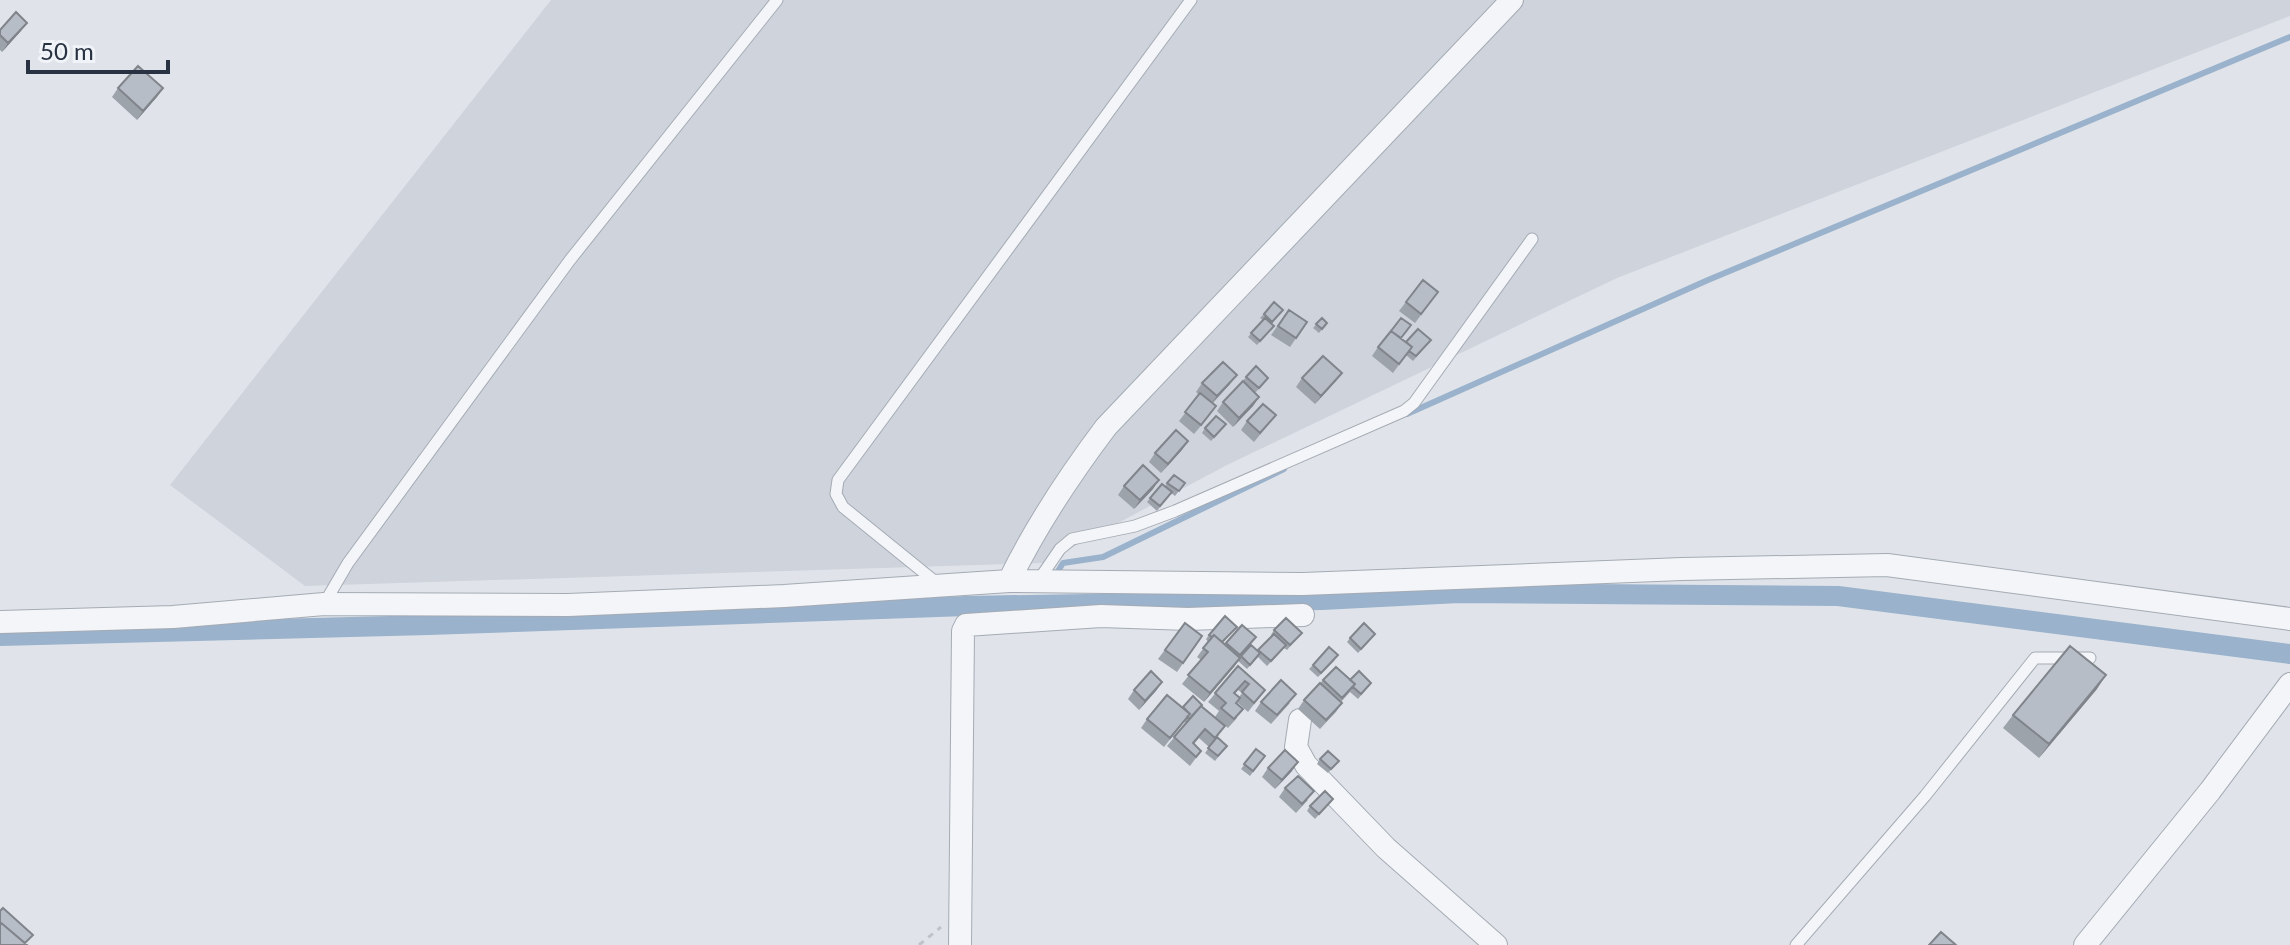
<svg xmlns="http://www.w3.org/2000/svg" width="2290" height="945" viewBox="0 0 2290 945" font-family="Lato,sans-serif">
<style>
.built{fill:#ced3dc}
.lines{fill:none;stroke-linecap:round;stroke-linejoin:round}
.stream{stroke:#9ab2cb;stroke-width:6}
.canal{stroke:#9ab2cb;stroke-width:20}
.service-casing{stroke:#a5abb4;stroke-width:13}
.minor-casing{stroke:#a5abb4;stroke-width:24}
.path{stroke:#bec2c9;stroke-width:3;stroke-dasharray:6 6;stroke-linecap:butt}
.service{stroke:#f3f5f8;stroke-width:11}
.minor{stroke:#f3f5f8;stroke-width:22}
.wall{fill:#9da3ab;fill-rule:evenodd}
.shaded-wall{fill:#80848b}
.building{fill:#b7bdc7;stroke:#80848b;stroke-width:2}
</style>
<rect width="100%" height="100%" fill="#e0e4ea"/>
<path class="built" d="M551 0H2290V16L1617 278 1227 465 1043 563 305 586 170 485Z"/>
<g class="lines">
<path class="stream" d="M1407 414 1708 280 2290 37
M1058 571 1063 563 1103 557 1284 469"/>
<path class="canal" d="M0 636 429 625 966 606 1322 600 1459 593 1838 596 2290 654"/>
<defs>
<path id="service" d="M1038 581 1060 549 1072 539 1135 526 1175 511 1404 411 1414 403 1532 239
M938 584 843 507 836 494 838 480 1191 0
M324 604 348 563 570 260 777 0
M1796 945 1925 796 2035 658H2090"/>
<path id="minor" d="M1009 581C1036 526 1069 476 1106 427L1512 0
M0 622 173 617 324 604 568 605 784 596 1009 581 1303 584 1682 569 1887 565 2290 619
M1300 720 1296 747 1306 765 1386 848 1496 945
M960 945 963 631 966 625 1101 616 1188 619 1303 615
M2085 945 2210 791 2290 684"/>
</defs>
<use href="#service" class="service-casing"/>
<use href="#minor" class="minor-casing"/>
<path class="path" d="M919 945 941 927"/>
<use href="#service" class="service"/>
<use href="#minor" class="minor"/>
</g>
<path class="wall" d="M27 23 20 32 2 52 0 50V30Z
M118 88H163L137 120 112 97Z
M1423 280 1438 292 1415 323 1399 311Z
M1283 310 1271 324 1274 326 1271 330 1257 345 1248 337 1263 320 1260 318 1264 314Z
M1289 310 1307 322 1290 347 1271 335Z
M1322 318 1327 323 1319 333 1313 328Z
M1401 338 1406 342 1427 345 1413 361 1406 355 1393 373 1372 356 1378 347Z
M1342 373 1335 382 1315 404 1296 387 1302 378Z
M1246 377 1265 382 1255 393 1243 381Z
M1202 383 1230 384 1213 403 1210 415 1194 434 1179 421 1199 395 1196 392Z
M1259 397 1253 406 1233 427 1217 411 1223 402Z
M1276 415 1254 442 1241 430 1247 421Z
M1205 428 1222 429 1211 441 1202 433Z
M1188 441 1161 473 1149 462 1155 453Z
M1174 475 1185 483 1175 496 1171 493 1157 511 1147 502 1162 484 1165 486Z
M1124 486 1153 489 1134 509 1118 495Z
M1185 623 1202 636 1177 672 1158 659Z
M1242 625 1256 637 1240 657 1251 645 1257 651 1272 636 1271 635 1274 630 1302 633 1287 650 1284 648 1267 666 1258 657 1247 669 1238 661 1204 702 1182 684 1201 660 1197 657 1208 642 1206 639 1209 635 1233 631 1223 643 1225 645Z
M1350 638H1372L1358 653 1347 642Z
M1335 660 1318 677 1309 669 1313 665Z
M1238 666 1265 690 1248 712 1237 702V718L1228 728 1215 717 1219 711 1208 702ZM1238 690 1242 693 1239 697 1235 694Z
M1323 680H1350L1371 683 1358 699 1350 692 1341 702 1342 703 1336 712 1320 729 1298 709 1304 700Z
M1162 682 1139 710 1128 699 1134 690Z
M2097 689 2039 758 2003 728 2013 715Z
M1261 702 1290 703 1271 724 1255 711Z
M1201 706 1219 735 1209 747 1199 738 1194 744 1201 751 1190 766 1167 746 1186 723 1184 722 1164 747 1141 728 1147 719 1183 707Z
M1217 737 1227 746 1215 761 1205 753Z
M1256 749 1265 756 1250 776 1241 769Z
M1320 759 1339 761 1328 773 1317 764Z
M1268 768 1292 771 1275 789 1262 777Z
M1285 788 1308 800 1296 813 1279 797Z
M1333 799 1315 819 1307 811 1310 806Z"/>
<path class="shaded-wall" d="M27 23 20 32 2 52 8 43Z
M163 88 157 97 137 120 143 111Z
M1342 373 1335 382 1315 404 1321 396Z
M1237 375 1230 384 1210 405 1217 396Z
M1259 397 1253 406 1233 427 1239 418Z
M1188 441 1182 450 1161 473 1168 464Z
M1159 480 1153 489 1134 509 1140 500Z
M1240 658 1234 667 1204 702 1210 693Z
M2106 675 2097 689 2039 758 2049 744Z
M1162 682 1156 691 1139 710 1145 701Z
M1298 762 1292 771 1275 789 1282 780Z"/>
<path class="building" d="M16 12 27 23 8 43 0 35V30Z
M138 66 163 88 143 111 118 88Z
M1423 280 1438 292 1421 314 1406 302Z
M1274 302 1283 310 1272 322 1264 314Z
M1289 310 1307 322 1296 338 1278 326Z
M1265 318 1274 326 1260 341 1251 333Z
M1322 318 1327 323 1322 329 1316 324Z
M1401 318 1411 325 1401 338 1391 331Z
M1418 329 1431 340 1416 356 1409 351 1412 347 1406 342Z
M1391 331 1412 347 1399 364 1378 347Z
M1323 356 1342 373 1321 396 1302 378Z
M1223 362 1237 375 1217 396 1202 383Z
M1256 366 1268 378 1259 388 1246 377Z
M1243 381 1259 397 1239 418 1223 402Z
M1200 393 1216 406 1201 425 1185 412Z
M1263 404 1276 415 1260 433 1247 421Z
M1216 416 1226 424 1214 437 1205 428Z
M1176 430 1188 441 1168 464 1155 453Z
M1143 465 1159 480 1140 500 1124 486Z
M1174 475 1185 483 1179 491 1167 483Z
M1162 484 1172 492 1160 506 1150 498Z
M1225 616 1237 627 1222 642 1214 635 1212 637 1209 635Z
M1286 618 1302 633 1290 645 1274 630Z
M1185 623 1202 636 1183 663 1165 650Z
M1364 623 1375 634 1361 649 1350 638Z
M1242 625 1256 637 1240 655 1226 643Z
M1274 634 1286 645 1271 661 1258 650Z
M1214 635 1240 658 1210 693 1188 675 1208 652 1203 648Z
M1251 645 1260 653 1250 665 1241 656Z
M2070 646 2106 675 2049 744 2013 715Z
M1329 647 1338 655 1321 673 1313 665Z
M1238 666 1265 690 1254 703 1242 692 1249 684 1245 681 1234 693 1240 698 1236 703 1243 709 1234 719 1221 708 1226 703 1215 693Z
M1336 667 1355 684 1342 698 1323 680Z
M1151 671 1162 682 1145 701 1134 690Z
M1359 671 1371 683 1361 694 1353 687 1355 684 1350 680Z
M1281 680 1296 694 1277 715 1261 702Z
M1320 683 1342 703 1326 720 1304 700Z
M1167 695 1190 714 1170 738 1147 719Z
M1193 696 1202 705 1189 719 1187 717 1190 714 1183 707Z
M1201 706 1225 726 1215 738 1205 729 1193 743 1201 751 1196 757 1174 737Z
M1217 737 1227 746 1218 756 1208 748Z
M1256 749 1265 756 1253 771 1244 764Z
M1285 750 1298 762 1282 780 1268 768Z
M1328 751 1339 761 1331 769 1320 759Z
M1298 776 1314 791 1302 804 1285 788Z
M1325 791 1333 799 1319 814 1310 806Z
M3 908 33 935 25 943 0 922V911Z
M0 922 27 945H0Z
M1941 932 1956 945H1929Z"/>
<path d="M28 60v12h140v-12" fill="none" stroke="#283242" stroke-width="4"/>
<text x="40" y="60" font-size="24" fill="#283242" stroke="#f0f3f7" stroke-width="6" paint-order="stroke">50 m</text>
</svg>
